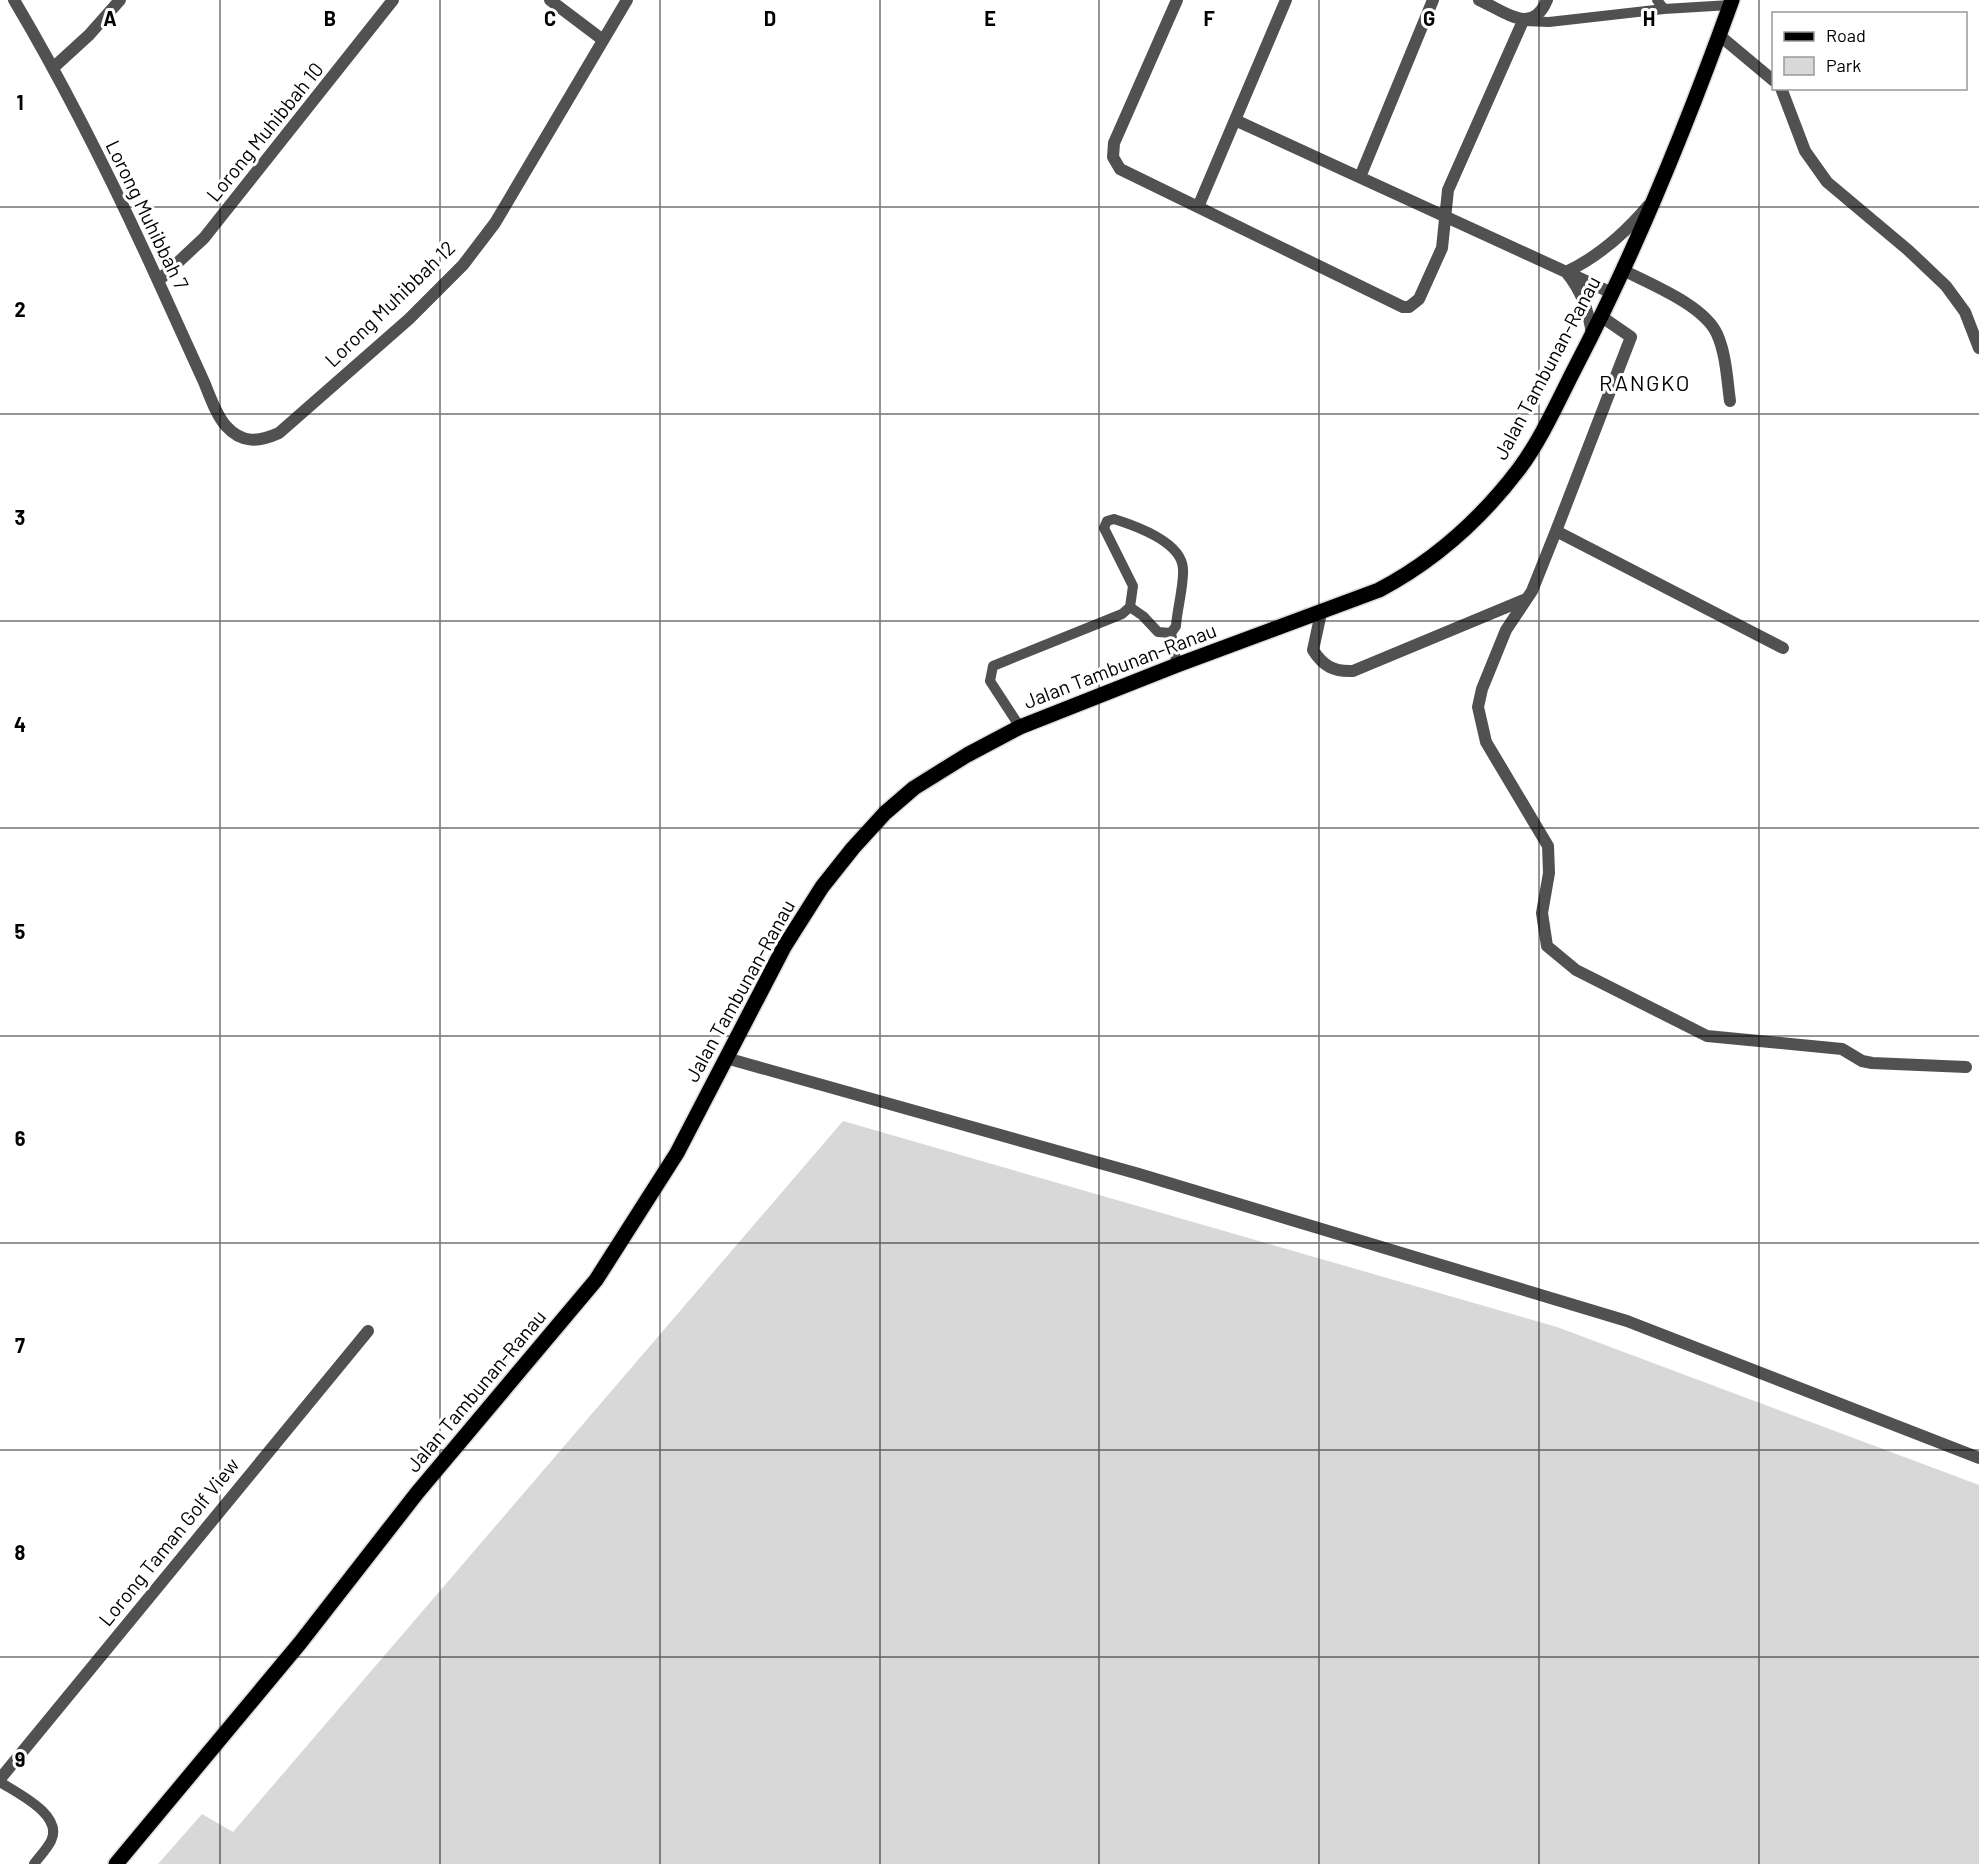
<svg xmlns="http://www.w3.org/2000/svg" width="1979" height="1864" viewBox="0 0 1979 1864" font-family="Barlow,sans-serif">
<style>
.green{fill:#d8d8d8}
.lines{fill:none;stroke-linecap:round;stroke-linejoin:round}
.primary-casing{stroke:#dbdbdb;stroke-width:18}
.lane{stroke:#515151;stroke-width:10}
.street{stroke:#515151;stroke-width:12}
.primary{stroke:#000;stroke-width:15}
.grid{fill:none;stroke:#000;stroke-width:1.5;stroke-opacity:0.55}
.labels{text-anchor:middle;stroke-width:6;stroke-linejoin:round;paint-order:stroke}
.street-label{font-size:20px;fill:#000;stroke:#fff}
.quarter-label{font-size:22px;letter-spacing:1.5px;fill:#000;stroke:#fff}
.grid-label{font-size:20px;text-anchor:middle;font-weight:bold;fill:#000;stroke:#fff;stroke-width:6;stroke-linejoin:round;paint-order:stroke}
</style>
<rect width="100%" height="100%" fill="#fff"/>
<path class="green" d="M843 1121 1557 1327 1979 1485V1864H158L202 1814 233 1832Z"/>
<g class="lines">
<defs>
<path id="primary" d="M116 1864 300 1643 417 1493 596 1280 677 1153 784 947 822 887 853 848 885 813 914 788 967 755 1020 727 1177 665 1379 590C1434 561 1481 519 1519 469 1542 438 1558 401 1576 366 1637 249 1687 125 1732 0"/>
</defs>
<use href="#primary" class="primary-casing"/>
<path class="lane" d="M1657 0 1664 9 1730 5
M1524 21 1549 22 1664 9
M1130 607 1143 616 1158 632 1171 633
M1020 727 990 681 993 666 1122 614 1130 607 1133 586 1104 528 1107 521 1114 519C1136 526 1182 542 1183 569 1184 586 1177 609 1176 626L1171 633 1177 665
M0 1782C17 1793 64 1815 51 1841 47 1849 39 1857 34 1864"/>
<path class="street" d="M14 0C68 91 115 186 159 283 174 316 189 349 204 382 210 396 216 415 226 426 242 444 259 442 279 433L409 319 463 265 495 223 627 0
M550 0 603 40
M1177 0 1114 143 1113 157 1120 169 1403 307H1409L1419 299 1442 248 1448 190 1523 21
M1479 0C1506 12 1532 36 1547 0
M1719 35 1774 81
M54 67 89 35 120 0
M1781 88 1805 151 1827 182 1908 250 1946 286 1965 312 1979 348
M1235 120 1612 293
M1360 177 1433 0
M1198 207 1286 0
M1623 270C1650 284 1704 305 1717 334 1726 354 1727 379 1730 401
M158 281 204 238 393 0
M1602 317 1631 337 1556 531 1783 648
M1592 335C1589 311 1581 290 1566 272 1598 257 1626 232 1648 206
M1556 531 1532 591 1506 630 1482 689 1478 707 1486 742 1548 846 1549 873 1542 913 1547 946 1576 970 1707 1036 1842 1049 1862 1061 1872 1063 1966 1067
M1321 613 1313 650C1323 666 1334 672 1353 671L1526 599
M726 1058 1139 1174 1627 1321 1979 1458
M0 1779 368 1331"/>
<use href="#primary" class="primary"/>
</g>
<path class="grid" d="M220 0V1864M440 0V1864M660 0V1864M880 0V1864M1099 0V1864M1319 0V1864M1539 0V1864M1759 0V1864M0 207H1979M0 414H1979M0 621H1979M0 828H1979M0 1036H1979M0 1243H1979M0 1450H1979M0 1657H1979"/>
<g class="labels">
<g class="street-label">
<text transform="translate(265 132) rotate(-51)" y="7">Lorong Muhibbah 10</text>
<text transform="translate(147 215) rotate(64)" y="7">Lorong Muhibbah 7</text>
<text transform="translate(390 304) rotate(-44)" y="7">Lorong Muhibbah 12</text>
<text transform="translate(1547 368) rotate(-62)" y="7">Jalan Tambunan-Ranau</text>
<text transform="translate(1120 666) rotate(-21)" y="7">Jalan Tambunan-Ranau</text>
<text transform="translate(740 991) rotate(-61)" y="7">Jalan Tambunan-Ranau</text>
<text transform="translate(476 1391) rotate(-50)" y="7">Jalan Tambunan-Ranau</text>
<text transform="translate(169 1542) rotate(-51)" y="7">Lorong Taman Golf View</text>
</g>
<g class="quarter-label">
<text x="1645" y="391">RANGKO</text>
</g>
</g>
<g class="grid-label">
<text x="110" y="26">A</text>
<text x="330" y="26">B</text>
<text x="550" y="26">C</text>
<text x="770" y="26">D</text>
<text x="990" y="26">E</text>
<text x="1209" y="26">F</text>
<text x="1429" y="26">G</text>
<text x="1649" y="26">H</text>
<text x="20" y="110">1</text>
<text x="20" y="317">2</text>
<text x="20" y="525">3</text>
<text x="20" y="732">4</text>
<text x="20" y="939">5</text>
<text x="20" y="1146">6</text>
<text x="20" y="1353">7</text>
<text x="20" y="1560">8</text>
<text x="20" y="1767">9</text>
</g>
<rect x="1772" y="12" width="195" height="78" fill="#ffffff" stroke="#999999" stroke-width="1.5"/>
<rect x="1784" y="32" width="30" height="9" fill="#000000" stroke="#999999" stroke-width="1.5"/>
<text x="1826" y="42" font-size="18" fill="#000000">Road</text>
<rect x="1784" y="57" width="30" height="18" fill="#d8d8d8" stroke="#999999" stroke-width="1.5"/>
<text x="1826" y="72" font-size="18" fill="#000000">Park</text>
</svg>
